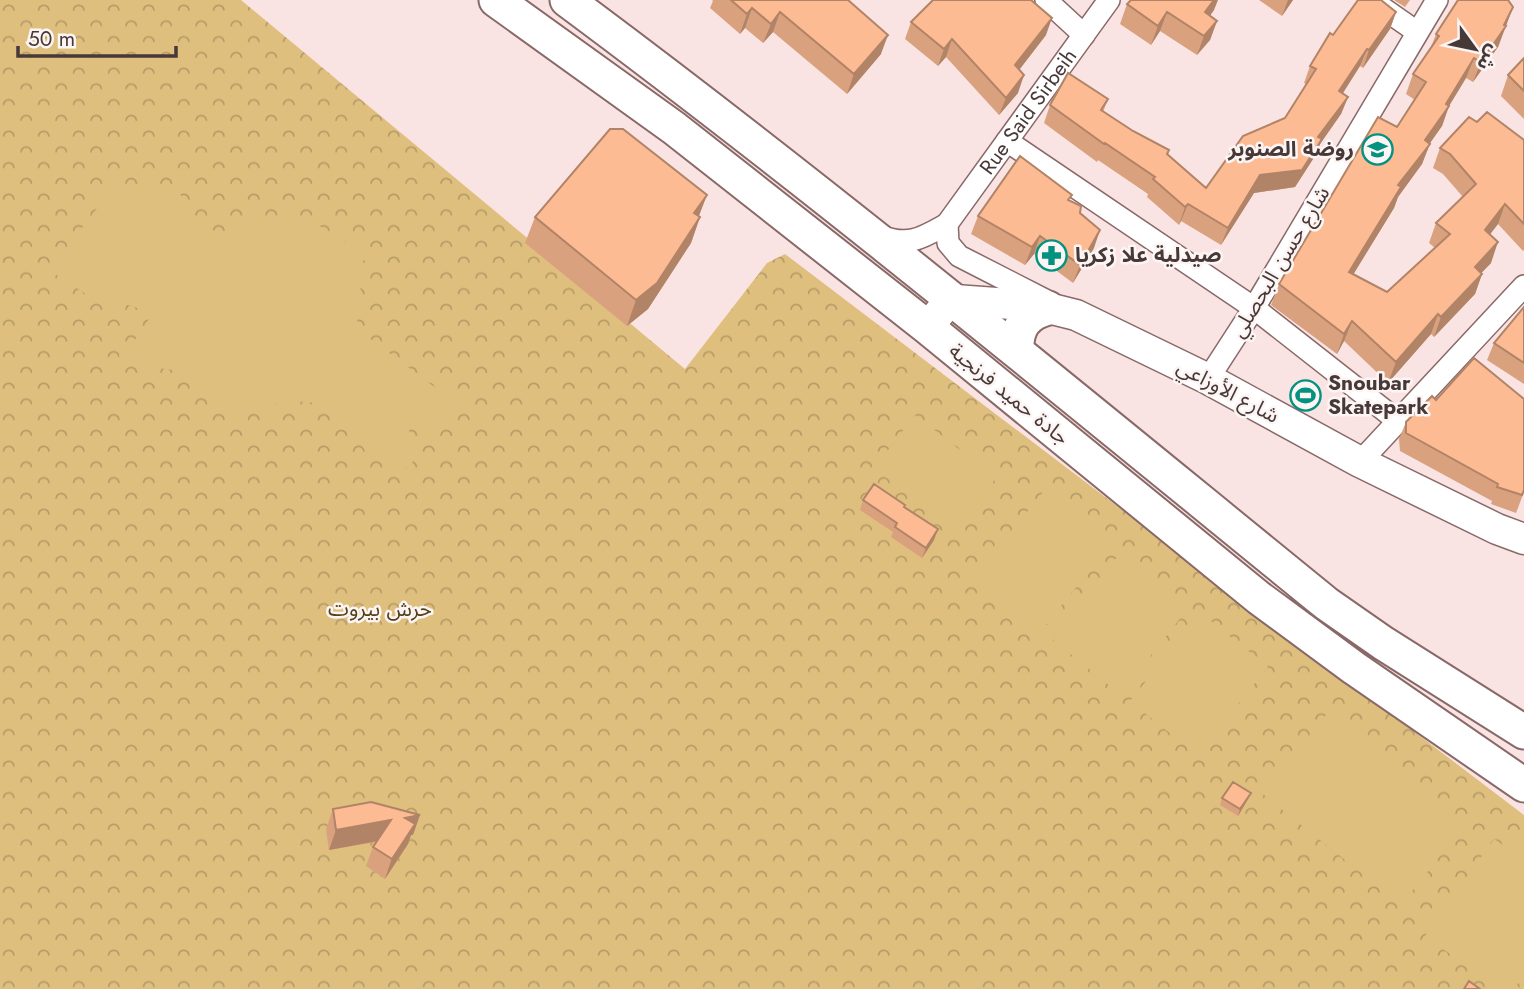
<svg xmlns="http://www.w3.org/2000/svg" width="1524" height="989" viewBox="0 0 1524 989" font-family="Jost,'Noto Sans Arabic',sans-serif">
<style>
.park{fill:url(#park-crowns)}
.pitch{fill:#dfbf7e}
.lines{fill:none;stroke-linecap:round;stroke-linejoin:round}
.street-casing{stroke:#896968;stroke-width:24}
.secondary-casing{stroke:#896968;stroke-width:33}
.primary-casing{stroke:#896968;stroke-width:37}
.street{stroke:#fff;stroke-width:21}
.secondary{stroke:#fff;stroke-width:30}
.primary{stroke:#fff;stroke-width:33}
.wall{fill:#daa17e}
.shaded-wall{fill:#b18367}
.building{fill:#fdbb93;stroke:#b18367;stroke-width:2}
.labels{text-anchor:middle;stroke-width:5;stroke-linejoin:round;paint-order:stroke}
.street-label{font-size:21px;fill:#473938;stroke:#fcf5f4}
.poi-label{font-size:21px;font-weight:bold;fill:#473938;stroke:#fcf5f4;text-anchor:start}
.park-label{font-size:21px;fill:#51401b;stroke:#fcf5f4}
</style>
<defs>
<pattern id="park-crowns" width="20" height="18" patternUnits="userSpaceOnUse" patternTransform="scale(1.75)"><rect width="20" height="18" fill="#dfbf7e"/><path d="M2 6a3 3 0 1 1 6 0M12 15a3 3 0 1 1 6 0" fill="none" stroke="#b79c68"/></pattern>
</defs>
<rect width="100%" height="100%" fill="#fae4e3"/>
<path class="park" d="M0 0H241L685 369 767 263 785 254 1524 815V989H0Z"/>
<path class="pitch" d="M161 185 176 188C185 198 189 219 197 224 228 242 246 221 275 218 284 218 298 219 307 221 324 225 351 247 367 257L353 272 370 311 358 318 356 326 361 332 468 412 409 429 413 469 371 459 336 409C304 395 271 404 239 415 223 405 214 388 197 378 171 364 147 371 121 363L119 355 126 353 153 313 125 304 95 300 49 270 110 192 136 195Z
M915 415 996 478 955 531 874 468Z
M1043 492 1109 546 1041 631 974 577Z
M1121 552 1190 606 1120 694 1052 639Z
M1201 613 1268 667 1197 755 1130 701Z
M1326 715 1464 826 1401 905 1263 794Z
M1494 839 1524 860V975L1514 989H1499L1425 936Z"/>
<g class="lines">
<defs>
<g id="street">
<path d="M1046 0 1084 35"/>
<path d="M1371 0 1417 32"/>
<path d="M1007 141 1254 308 1398 421"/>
<path d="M947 224 948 243 959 256 1049 302"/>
<path id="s1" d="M880 236C909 247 922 238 947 224L1109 0"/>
<path d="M1208 379 1254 308 1437 0"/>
<path d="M1360 462 1524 286"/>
</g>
<path id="secondary" d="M927 327 948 303 955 300 1040 306 1076 315 1208 379 1360 462 1497 529 1524 539"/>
<path id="primary" d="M496 0 674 128 927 327 1259 598 1354 668 1524 785
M567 0C827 193 1076 400 1327 604L1383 643 1524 732
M1017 351C1016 328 1025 314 1048 308"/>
</defs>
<use href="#street" class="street-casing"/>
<use href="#secondary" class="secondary-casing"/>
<use href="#primary" class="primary-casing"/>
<use href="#street" class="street"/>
<use href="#secondary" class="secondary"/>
<use href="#primary" class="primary"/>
</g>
<path class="wall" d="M712 0H848L881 54 847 94 773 32 763 43 745 28 740 34 710 8 713 1Z
M1259 0H1293L1282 16Z
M1394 0H1410L1405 7Z
M1511 3 1513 7 1498 47 1473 82 1466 78 1449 106 1442 126 1429 144 1422 164 1398 197 1394 208 1353 274 1387 292 1435 248 1429 243 1436 223 1463 197 1443 174 1433 168 1440 148 1477 122 1524 140V250L1523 251 1498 224 1490 234 1491 263 1481 273 1482 274 1475 294 1434 337 1431 334 1388 383 1344 341 1337 354 1271 305 1279 284 1397 127 1415 100 1406 94 1413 74 1430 50 1436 34Z
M1127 4 1214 10 1210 16 1217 21 1210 40 1197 55 1160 31 1151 45 1120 24Z
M1396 12 1390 29 1363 68 1360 66 1342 94 1348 97 1341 114 1320 144 1315 156 1295 187 1254 193 1221 245 1181 221 1179 225 1147 197 1148 194 1098 160 1097 162 1044 123 1050 105 1108 99 1103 112 1133 131 1169 150 1168 155 1206 188 1285 118 1306 84 1304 83 1310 66 1333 35Z
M911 22 1046 35 1019 70 1018 93 999 115 946 57 938 66 905 39Z
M1524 58V119L1501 96 1508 75Z
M1070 201 1080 213 1094 248 1073 283 1034 254 1025 265 971 234 978 216Z
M699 216 700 217 691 243 648 309 627 326 525 243 535 217Z
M1524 307V384L1487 360 1494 343Z
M1406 422 1524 492 1516 513 1491 504 1492 501 1400 451 1399 439Z
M863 500 905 505 904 508 934 540 922 558 891 537 893 532 860 510Z
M1251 793 1248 799 1238 816 1220 805 1222 798Z
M333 809 413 835H411L408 844 385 879 366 866 373 847 376 842 329 850 326 829Z"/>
<path class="shaded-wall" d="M1214 0H1218L1214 10 1198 31 1205 12Z
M1288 0H1293L1282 16Z
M1513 7 1498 47 1473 82 1481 62 1504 25Z
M752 8 745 28 740 34 747 14Z
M780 12 773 32 763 43 771 24Z
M1167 12 1160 31 1151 45 1158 26Z
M1396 12 1390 29 1363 68 1369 50Z
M1052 18 1046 35 1009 83 1015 65Z
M1217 21 1210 40 1197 55 1204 36Z
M888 35 881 54 847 94 854 74Z
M952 39 946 57 938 66 944 49Z
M1367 49 1360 66 1333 109 1339 91Z
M1474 58 1466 78 1449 106 1442 126 1421 156 1430 144 1422 164 1398 197 1394 208 1342 293 1349 272 1446 104Z
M1024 75 1018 93 999 115 1006 98Z
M1348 97 1341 114 1320 144 1315 156 1295 187 1254 193 1221 245 1228 228 1260 175 1318 137Z
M707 195 697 221 694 213Z
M1188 204 1181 221 1179 225 1185 207Z
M1505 204 1498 224 1478 250 1485 230Z
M700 217 691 243 648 309 627 326 636 300Z
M1100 230 1094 248 1073 283 1080 265Z
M1040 236 1034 254 1025 265 1032 247Z
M1498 242 1491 263 1468 287 1475 267Z
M1482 274 1475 294 1434 337 1441 317Z
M1438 314 1431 334 1388 383 1396 362Z
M1352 321 1344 341 1337 354 1344 334Z
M938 529 934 540 922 558 926 548Z
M1251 793 1248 799 1238 816 1240 809Z
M420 815 413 835H411L408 844 385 879 405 818Z
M391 820 383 840 329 850 336 830Z"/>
<path class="building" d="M731 0H848L888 35 854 74 780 12 771 24 752 8 747 14Z
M933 0H1031L1052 18 1015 65 1024 75 1006 98 952 39 944 49 911 22Z
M1131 0H1214L1205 12 1217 21 1204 36 1167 12 1158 26 1127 4Z
M1358 0H1381L1396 12 1369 50 1367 49 1339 91 1348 97 1318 137 1322 139 1302 170 1260 175 1228 228 1188 204 1185 207 1153 179 1155 177 1105 143 1104 144 1050 105 1068 73 1108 99 1101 110 1133 131 1169 150 1167 154 1206 188 1243 136 1285 118 1316 69 1310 66 1330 33 1333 35Z
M1458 0H1508L1513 7 1504 25 1506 26 1481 62 1474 58 1446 104 1449 106 1425 140 1430 144 1398 185 1401 187 1349 272 1387 292 1450 234 1436 223 1476 184 1450 154 1440 148 1469 117 1477 122 1487 112 1524 140V224L1505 204 1485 230 1498 242 1475 267 1482 274 1441 317 1438 314 1396 362 1352 321 1344 334 1279 284 1378 117 1397 127 1426 82 1413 74 1439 36 1436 34Z
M1524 58V91L1508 75Z
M610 129H623L707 195 694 213 700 217 657 283 636 300 535 217Z
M1020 156 1072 195 1068 200 1081 206 1080 213 1100 230 1080 265 1040 236 1032 247 978 216Z
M1524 307V363L1494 343Z
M1474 358 1524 399V490L1522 495 1497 487 1498 484 1406 433V422L1432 396 1436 400Z
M874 484 905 505 904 507 938 529 926 548 895 527 897 523 863 500Z
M1233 782 1251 793 1240 809 1222 798Z
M371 802 420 815 405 818 415 824 392 859 373 847 391 820 336 830 333 809Z
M1469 981 1480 989H1464Z"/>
<defs>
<symbol id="school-ring" viewBox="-11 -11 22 22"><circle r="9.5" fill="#fcf5f4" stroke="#02927f" stroke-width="1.5"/><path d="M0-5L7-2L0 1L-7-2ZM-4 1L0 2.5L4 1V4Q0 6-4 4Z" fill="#02927f"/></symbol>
<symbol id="pharmacy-ring" viewBox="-11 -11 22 22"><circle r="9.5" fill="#fcf5f4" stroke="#02927f" stroke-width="1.5"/><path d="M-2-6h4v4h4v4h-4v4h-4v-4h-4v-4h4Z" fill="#02927f"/></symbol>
<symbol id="stadium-ring" viewBox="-11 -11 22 22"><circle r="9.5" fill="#fcf5f4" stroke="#02927f" stroke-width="1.5"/><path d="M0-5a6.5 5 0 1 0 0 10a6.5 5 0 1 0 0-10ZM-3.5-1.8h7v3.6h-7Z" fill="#02927f"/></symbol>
</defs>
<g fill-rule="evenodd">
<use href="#school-ring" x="1360" y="132" width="35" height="35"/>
<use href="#pharmacy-ring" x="1034" y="238" width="35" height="35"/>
<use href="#stadium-ring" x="1288" y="378" width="35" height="35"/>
</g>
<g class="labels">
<g class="street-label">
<text dy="7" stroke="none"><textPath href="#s1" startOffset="210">Rue Said Sirbeih</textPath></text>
<text transform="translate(1280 262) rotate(-59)" y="7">شارع حسن البحصلي</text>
<text transform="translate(1228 391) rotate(28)" y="7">شارع الأوزاعي</text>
<text transform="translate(1009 394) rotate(39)" y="7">جادة حميد فرنجية</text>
</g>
<g class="poi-label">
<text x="1354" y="156" text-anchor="end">روضة الصنوبر</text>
<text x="1075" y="262">صيدلية علا زكريا</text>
<text x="1328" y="390">Snoubar<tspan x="1328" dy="24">Skatepark</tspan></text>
</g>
<g class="park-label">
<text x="380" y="616">حرش بيروت</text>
</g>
</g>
<g transform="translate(1475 49) rotate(123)" stroke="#fcf5f4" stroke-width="5" paint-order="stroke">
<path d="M0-5L12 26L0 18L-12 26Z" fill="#473938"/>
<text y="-10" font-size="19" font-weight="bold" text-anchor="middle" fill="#473938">ش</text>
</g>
<path d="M18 46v10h158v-10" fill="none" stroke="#473938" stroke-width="3.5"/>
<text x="28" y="46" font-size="21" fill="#473938" stroke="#fcf5f4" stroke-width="5" paint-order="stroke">50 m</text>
</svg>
